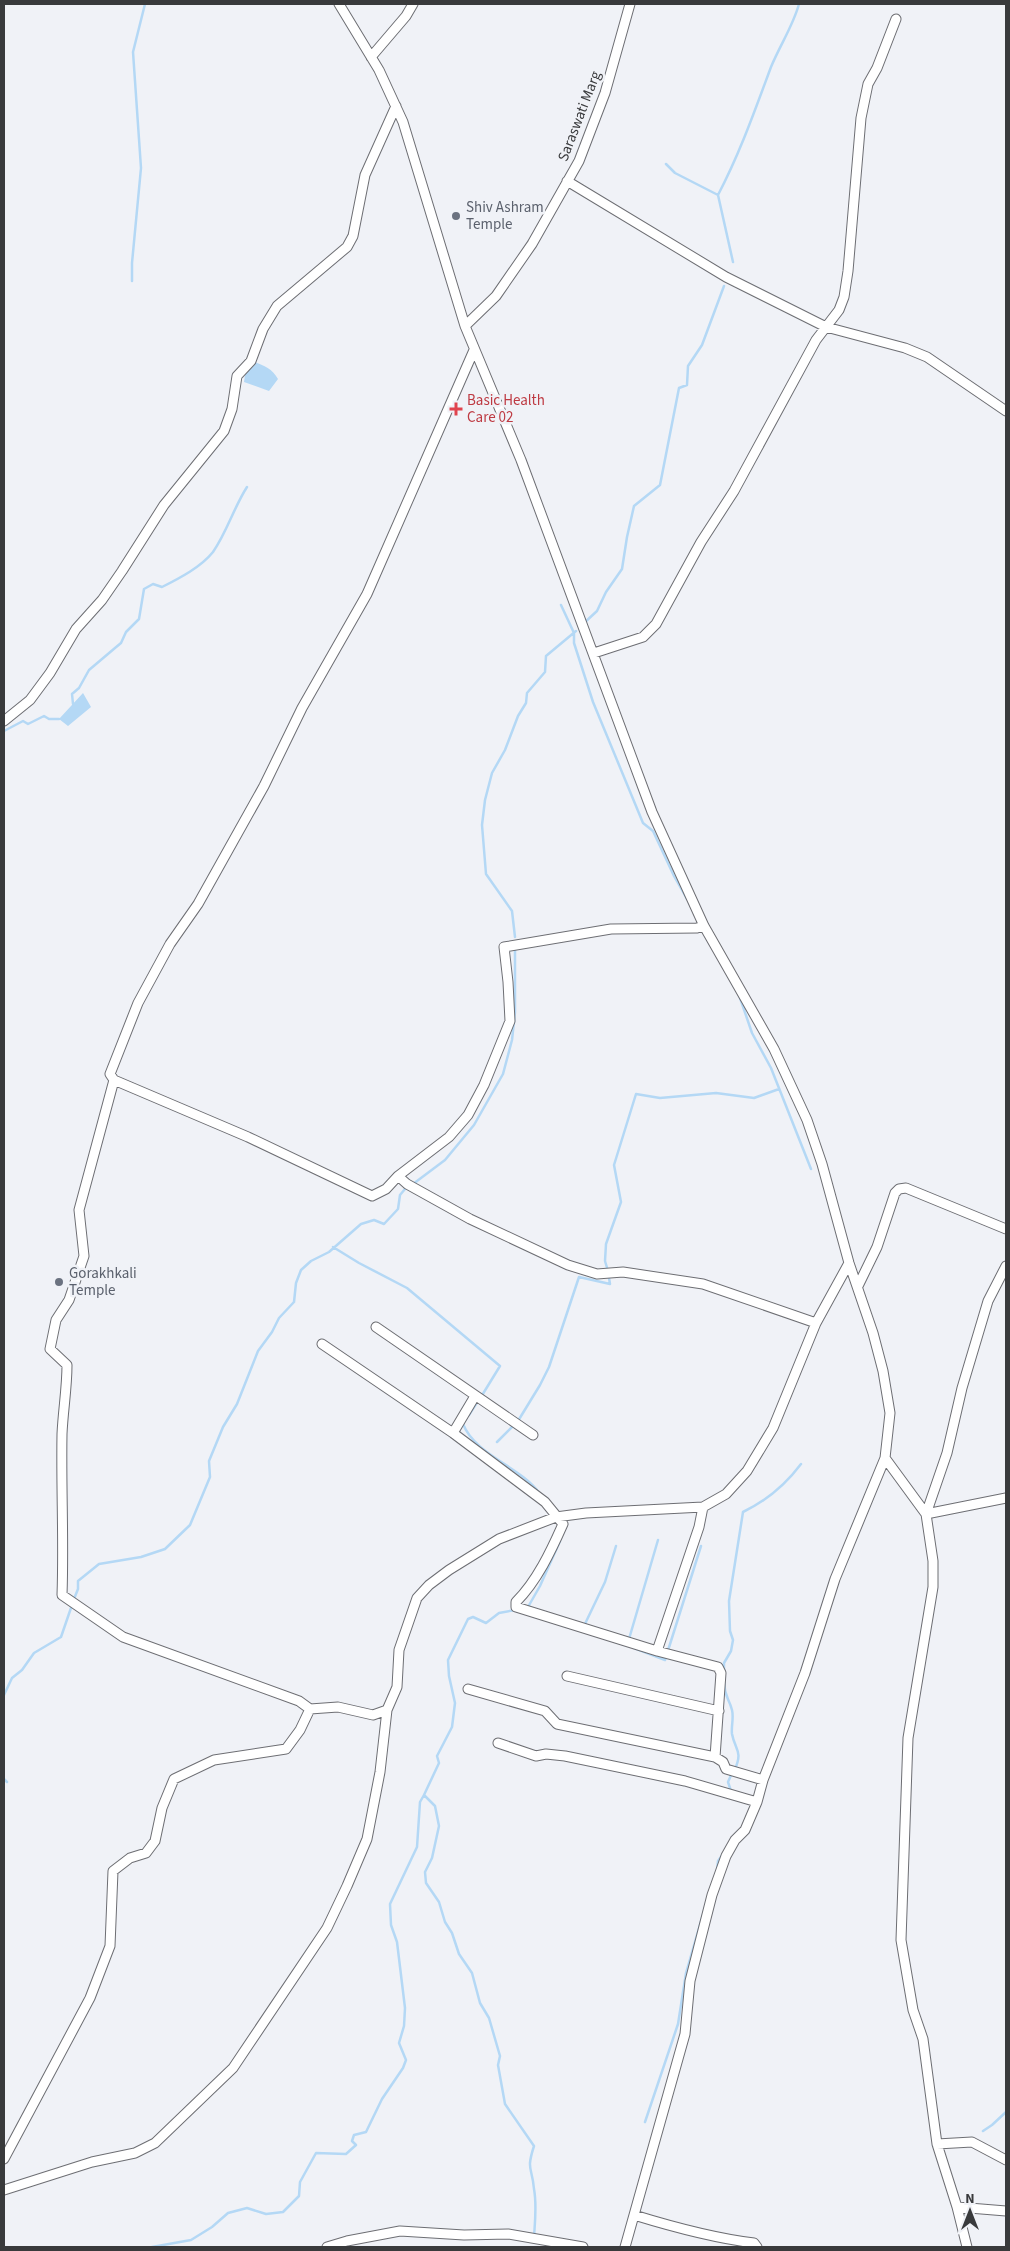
<svg xmlns="http://www.w3.org/2000/svg" width="1010" height="2251" viewBox="0 0 1010 2251" font-family="'Source Sans 3',sans-serif">
<style>
.water{fill:#b4d8f5}
.lines{fill:none;stroke-linecap:round;stroke-linejoin:round}
.stream{stroke:#b4d8f5;stroke-width:2.5}
.minor-casing{stroke:#6d6e73;stroke-width:11}
.minor{stroke:#fff;stroke-width:9}
.worship-dot{fill:#6b7280;stroke:#f0f2f7;stroke-width:2}
.health-dot{fill:#e0444e;stroke:#f0f2f7;stroke-width:2}
.labels{text-anchor:middle;stroke-width:5;stroke-linejoin:round;paint-order:stroke}
.street-label{font-size:15px;fill:#393a3c;stroke:#f0f2f7}
.worship-label{font-size:15px;fill:#5b616d;stroke:#f0f2f7;text-anchor:start}
.health-label{font-size:15px;fill:#be3a42;stroke:#f0f2f7;text-anchor:start}
</style>
<rect width="100%" height="100%" fill="#f0f2f7"/>
<path class="water" d="M253 361C264 366 272 368 278 379L269 391 244 382 245 375Z
M83 693 91 707 68 726 59 719Z"/>
<g class="lines">
<path class="stream" d="M666 164 675 173 718 195 733 262
M718 195C740 153 755 110 771 67 780 45 793 26 799 4
M132 281V263L141 168 133 52 145 4
M561 605 574 633V643L593 702 643 823 653 831 674 876 687 899
M583 624 597 611 606 592 622 569 627 537 634 506 660 485 679 388 687 385 688 366 702 345 724 286
M73 704 72 694 79 688 89 670 115 648 121 643 126 632 139 619 144 589 153 584 162 587C180 578 201 567 213 552 227 532 234 507 247 487
M4 731 23 721 28 724 44 716 49 719H59
M515 937 512 911 486 874 482 825 485 800 492 773 505 750 518 716 526 703 527 693 545 672 546 656 576 631
M739 995 752 1033 771 1068 811 1169
M413 1184 445 1160 474 1125 503 1074 512 1040 515 1012V949
M333 1247 359 1263 407 1288 500 1366 481 1397
M608 1271 605 1261 606 1244 621 1202 614 1165 636 1094 660 1098 716 1093 754 1098 779 1089
M469 1415 478 1401
M518 1421 540 1385 549 1367 579 1277 610 1284 609 1278
M463 1424C476 1456 520 1466 540 1494
M497 1442 514 1425
M74 1599 78 1589V1581L99 1564 141 1557 165 1549 190 1525 210 1477 209 1461 223 1427 237 1404 258 1351 272 1332 279 1318 294 1302 296 1283 301 1270 311 1261 329 1252 361 1224 374 1220 384 1224 398 1209 400 1195 405 1189
M528 1607 540 1586 560 1541
M515 1610 499 1613 486 1623 473 1617 468 1619 448 1660 449 1676 455 1703 452 1727 437 1756 439 1763 424 1795 435 1806 439 1826 432 1858 425 1872 426 1883 439 1902 445 1922 452 1933 459 1954 472 1973 480 2003 489 2018 500 2056 498 2065 505 2104 534 2146C526 2171 532 2166 534 2189 537 2205 535 2221 534 2237
M584 1626 605 1582 616 1546
M629 1639 658 1540
M634 1648 665 1660 701 1546
M724 1670V1663L731 1651 733 1640 730 1631 729 1601 743 1512C766 1501 786 1484 801 1464
M724 1683C725 1698 729 1698 732 1710 734 1718 731 1726 732 1734 735 1750 743 1751 735 1769
M4 1695 12 1678 22 1670 34 1653 61 1637 72 1605
M4 1779 7 1782
M731 1791 728 1782 732 1773
M717 1870 718 1861 723 1854
M645 2122 678 2024 686 1973 706 1904
M983 2131 992 2125 1006 2112
M152 2247 191 2240 212 2227 228 2213 247 2208 266 2214 283 2212 299 2196 300 2182 316 2153 346 2154 356 2145 352 2141 354 2135 366 2132 382 2099 403 2068 406 2060 399 2043 404 2026 405 2008 397 1942 391 1925 390 1904 417 1847 420 1802 424 1795"/>
<defs>
<path id="minor" d="M339 4 379 70 403 122 465 326 521 460 652 812 704 926 774 1049 807 1120 822 1164 849 1263 873 1333 883 1371 890 1413 885 1458 926 1514 933 1561V1587L908 1738 901 1940 913 2010 923 2039 937 2144 957 2207 967 2247
M371 57 406 16 413 4
M567 181 726 277 826 327 905 348 927 357 1006 411
M465 326 496 296 532 244 579 161 605 93 630 4
M594 653 643 637 656 624 701 542 734 491 816 340 839 310 844 297 848 271 861 118 868 84 877 68 896 19
M4 721 30 700 50 673 76 629 102 600 122 571 164 505 224 431 232 409 237 376 251 361 263 329 277 306 347 247 353 236 365 175 396 106
M114 1080 248 1137 372 1196 386 1189 398 1176 449 1137 468 1115 484 1085 510 1021 508 982 504 947 611 929 697 928 704 926
M398 1176 407 1184 470 1219 568 1265 597 1274 623 1272 703 1284 816 1323
M858 1286 877 1247 895 1193 899 1189 906 1188 1006 1229
M376 1327 533 1435
M322 1344 453 1433 545 1502 563 1524C551 1551 537 1581 516 1602V1607L657 1651 718 1667 721 1673 715 1757
M453 1433 475 1396
M926 1514 947 1453 962 1388 988 1301 1006 1266
M926 1514 1006 1498
M657 1651 699 1527 703 1507
M567 1676 719 1711
M468 1689 545 1711 557 1724 715 1757 723 1762 726 1769 763 1780
M310 1709 299 1701 123 1637 62 1595C64 1541 61 1488 62 1434 63 1411 67 1388 67 1365L50 1349 56 1320 69 1300 84 1256 79 1210 114 1080 110 1074 138 1003 170 944 198 904 264 786 302 708 367 594 474 350
M498 1743 536 1756 546 1754 565 1756 685 1781 757 1802
M937 2144 972 2142 1006 2160
M4 2159 90 1998 110 1946 113 1871 130 1858 146 1853 155 1841 162 1808 174 1779 214 1760 286 1749 300 1730 310 1709 338 1707 373 1715 387 1710 397 1687 399 1650 417 1598 429 1585 449 1570 499 1539 556 1517 586 1513 703 1507 726 1494 747 1471 773 1428 816 1323 849 1263
M4 2190 92 2162 135 2153 155 2143 233 2068 327 1928 347 1886 367 1839 380 1772 387 1710
M957 2207 1006 2211
M634 2215C673 2227 713 2238 754 2243L757 2247
M327 2247 347 2241 400 2231 464 2235 508 2234 583 2247
M625 2247 685 2034 690 1981 712 1895 726 1856 735 1840 745 1830 757 1802 763 1780 805 1673 835 1579 885 1458"/>
</defs>
<use href="#minor" class="minor-casing"/>
<use href="#minor" class="minor"/>
</g>
<g class="worship-dot">
<circle cx="456" cy="216" r="5"/>
<circle cx="59" cy="1282" r="5"/>
</g>
<path class="health-dot" d="M453.5 401.5h5v5h5v5h-5v5h-5v-5h-5v-5h5z"/>
<g class="labels">
<g class="street-label">
<text transform="translate(579 116) rotate(-69)" y="5">Saraswati Marg</text>
</g>
<g class="worship-label">
<text x="466" y="212">Shiv Ashram<tspan x="466" dy="17">Temple</tspan></text>
<text x="69" y="1278">Gorakhkali<tspan x="69" dy="17">Temple</tspan></text>
</g>
<g class="health-label">
<text x="467" y="405">Basic Health<tspan x="467" dy="17">Care 02</tspan></text>
</g>
</g>
<rect width="1010" height="2251" fill="none" stroke="#393a3c" stroke-width="10"/>
<g transform="translate(970 2211)" stroke="#f0f2f7" stroke-width="4" paint-order="stroke">
<path d="M0-4L9 19L0 12L-9 19Z" fill="#393a3c"/>
<text y="-8" font-size="14" font-weight="bold" text-anchor="middle" fill="#393a3c">N</text>
</g>
</svg>
